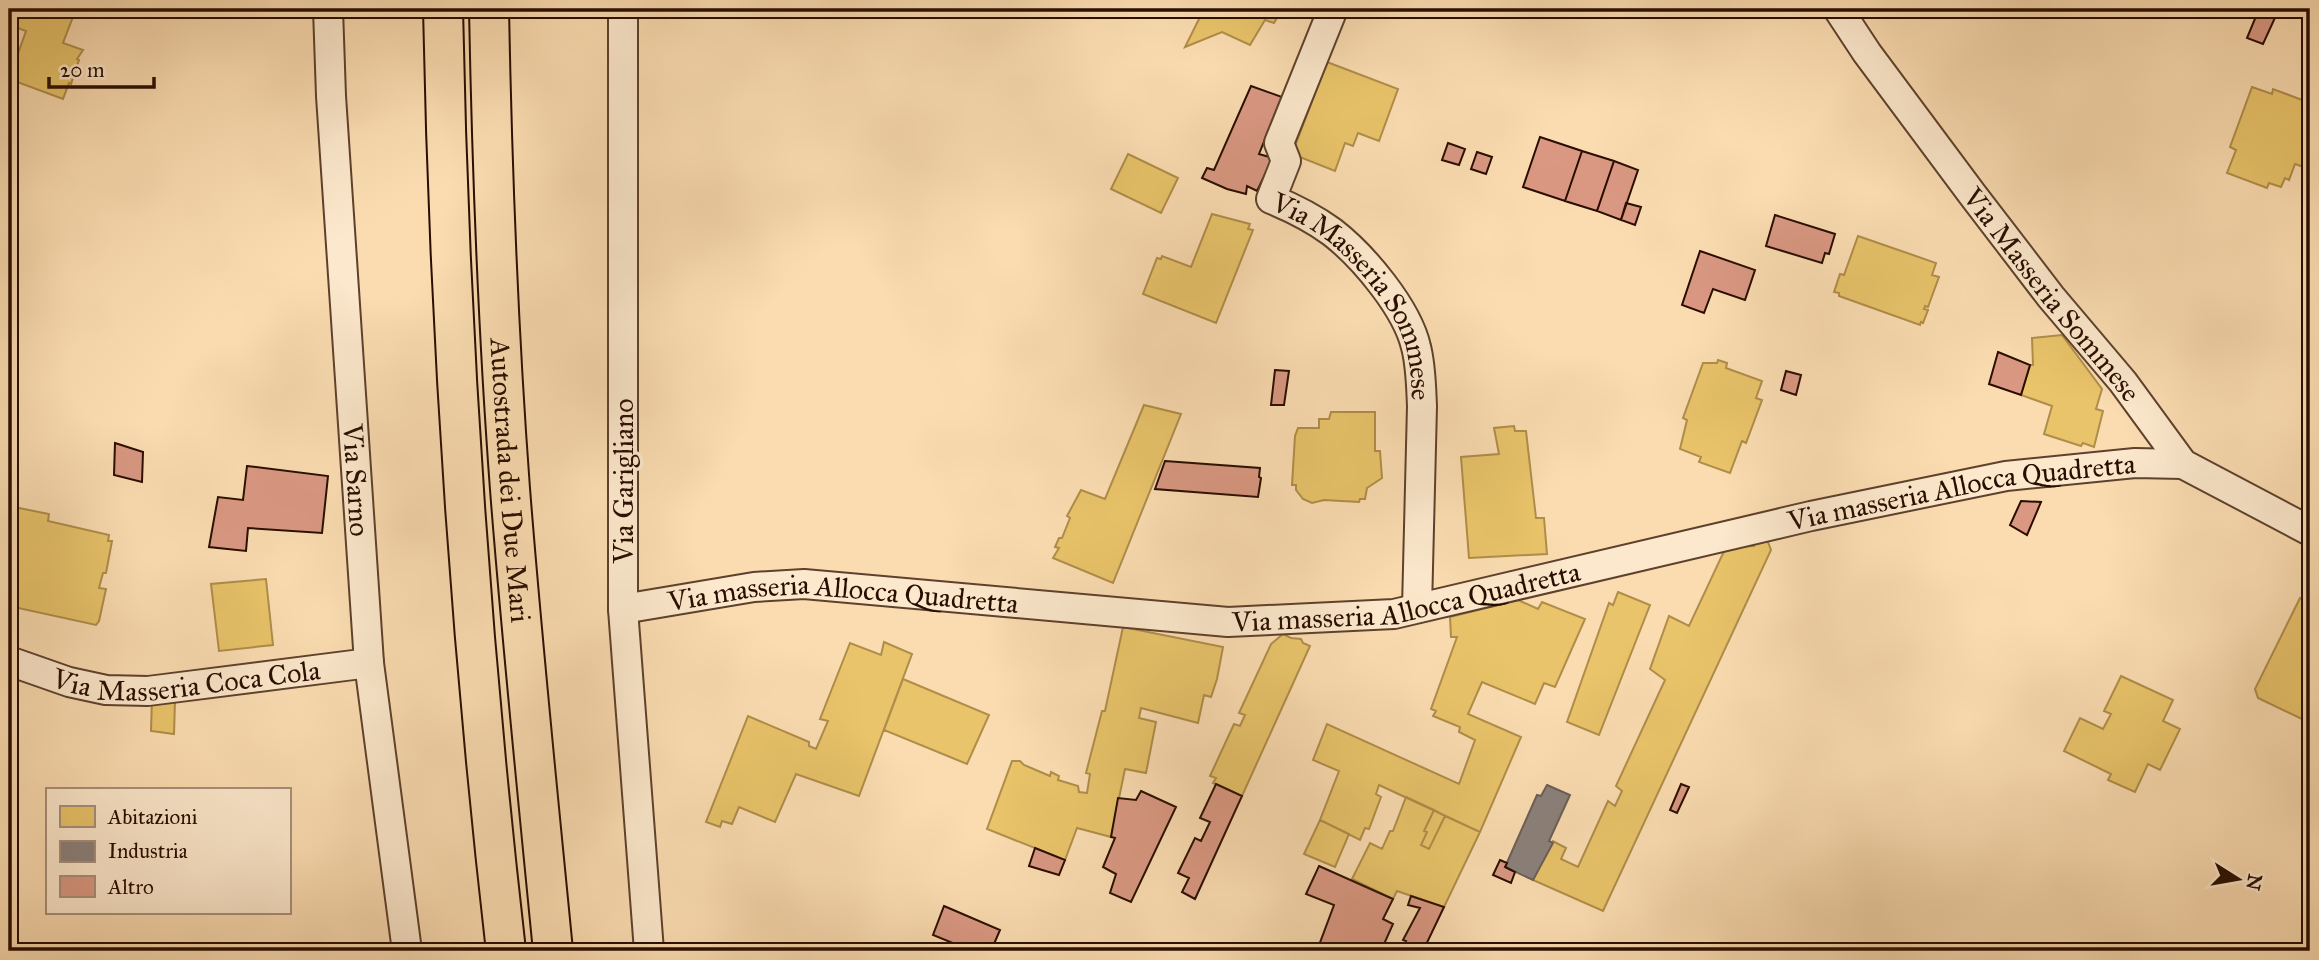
<svg xmlns="http://www.w3.org/2000/svg" width="2319" height="960" viewBox="0 0 2319 960" font-family="'IM FELL Great Primer',serif">
<style>
.homes{fill:#e9c46a;stroke:#af8d4a;stroke-width:2}
.industry{fill:#8a817c;stroke:#6d5e57;stroke-width:2}
.building{fill:#da9883;stroke:#290d00;stroke-width:2}
.lines{fill:none;stroke-linecap:round;stroke-linejoin:round}
.street-casing{stroke:#5e412c;stroke-width:32}
.highway-casing{stroke:#290d00;stroke-width:42}
.street{stroke:#fce8cc;stroke-width:28}
.highway{stroke:#fbdcb1;stroke-width:38}
.labels{text-anchor:middle;stroke-width:7;stroke-linejoin:round;paint-order:stroke}
.street-label{font-size:28px;fill:#290d00;stroke:#fce8cc}
</style>
<rect width="100%" height="100%" fill="#fbdcb1"/>
<filter id="stains"><feTurbulence type="fractalNoise" baseFrequency=".00286" numOctaves="4"/><feColorMatrix values="0 0 0 0 .2 0 0 0 0 .09 0 0 0 0 .02 0 0 0 .5 -.17"/></filter>
<radialGradient id="worn" r=".72"><stop offset=".6" stop-color="#630" stop-opacity="0"/><stop offset="1" stop-color="#630" stop-opacity=".3"/></radialGradient>
<path class="homes" d="M22 9H76L63 43 83 50 77 59 79 60 71 84 69 83 63 99 9 79 26 31 15 27Z
M1204 9H1282L1274 23 1265 20 1250 45 1222 32 1185 47Z
M1393 9H1422L1420 17Z
M1327 62 1398 89 1379 141 1358 133 1353 146 1345 143 1335 171 1292 154Z
M2252 87 2272 94 2273 89 2310 103V169L2295 164 2289 180 2285 178 2281 187 2269 183 2267 188 2227 173 2236 150 2230 147Z
M1128 154 1178 178 1161 213 1111 189Z
M1212 214 1250 224 1248 229 1253 230 1216 323 1143 294 1157 258 1161 259 1162 256 1191 267Z
M1858 236 1936 263 1932 275 1939 277 1928 307 1925 306 1924 309 1928 310 1923 323 1921 322 1920 325 1839 296V293L1834 292 1840 274 1844 275Z
M2062 335 2102 389 2096 409 2103 411 2094 447 2083 443 2081 446 2044 434 2052 406 2021 395 2030 365H2033L2032 338Z
M1718 360 1727 363 1726 368 1762 381 1756 398 1762 400 1746 443 1742 441 1730 473 1699 462 1701 457 1680 449 1687 420 1683 418 1703 363H1717Z
M1144 405 1181 414 1113 583 1053 558 1059 548 1055 547 1059 538H1062L1070 518 1067 516 1081 490 1105 499Z
M1331 412H1375V451H1380L1382 478 1367 488 1365 499H1360L1359 502 1324 500 1312 503 1303 499 1296 490V485H1292L1295 436 1298 428H1319V419H1329Z
M1514 426 1515 431H1526L1536 518H1544L1547 554 1469 558 1461 457 1499 454 1494 428Z
M9 506 49 514 48 521 109 535 108 541H112L106 573H103L99 588 106 589 99 621 96 625 9 606Z
M1755 541 1768 542 1771 550 1603 911 1533 880 1553 841 1566 848 1561 859 1578 867 1608 801 1615 806 1622 791 1616 786 1665 680 1650 669 1669 616 1689 626 1726 547 1754 546Z
M266 579 273 645 219 651 211 584Z
M1618 592 1650 605 1599 735 1567 722 1609 603 1613 605Z
M2308 593 2310 595V716L2308 719 2304 720 2258 698 2255 689 2300 598 2303 600Z
M1518 600 1538 609 1542 602 1585 619 1555 687 1544 683 1535 704 1482 682 1468 714 1521 737 1480 832 1379 785 1376 794 1381 797 1369 829 1365 828 1360 840 1320 820 1339 771 1313 760 1327 724 1459 784 1475 740 1459 732 1460 727 1433 716 1436 711 1431 709 1457 637H1451L1450 617Z
M1123 627 1223 647 1217 679 1211 697 1204 695 1198 723 1141 708 1139 718 1156 722 1146 773 1125 769 1111 837 1077 828 1065 860 987 829 1012 761H1020L1024 765 1050 776 1051 772 1059 776 1058 780 1078 786 1079 792 1087 793 1090 774 1086 773 1102 711H1105Z
M1283 634 1291 638 1301 639 1303 643 1310 646 1242 796 1213 783 1216 778 1210 776 1234 724 1240 726 1245 715 1239 713 1271 644Z
M884 642 912 654 859 796 796 774 775 822 739 807 732 824 722 821 720 827 706 822 748 716 809 742V746L816 749 828 721 820 719 850 643 881 655Z
M2121 676 2173 700 2163 721 2180 729 2160 770 2148 764 2135 792 2108 780 2111 774 2064 751 2080 718 2103 729 2111 714 2104 711Z
M903 679 989 715 967 764 884 730Z
M152 698 175 700 174 734 151 731Z
M1406 797 1434 810 1424 831 1427 832 1421 845 1429 849 1445 816 1480 832 1444 907 1397 891 1393 899 1352 879 1370 843 1382 849 1390 831H1393Z
M1434 810 1445 816 1429 849 1421 845 1427 832 1424 831Z
M1320 820 1349 834 1335 867 1304 854Z"/>
<path class="industry" d="M1547 785 1570 795 1549 841 1553 843 1533 880 1505 867 1537 795 1541 796Z"/>
<path class="building" d="M2259 9H2279L2263 44 2247 38Z
M1251 86 1282 97 1259 154 1273 158 1257 191 1247 186 1246 194 1227 189 1202 178 1207 168 1214 170Z
M1540 137 1582 151 1565 201 1523 187Z
M1448 143 1465 149 1459 165 1442 160Z
M1582 151 1614 161 1597 211 1565 201Z
M1477 152 1492 157 1486 174 1471 169Z
M1614 161 1638 170 1621 220 1597 211Z
M1626 203 1641 207 1635 225 1621 220Z
M1775 215 1835 234 1829 254 1825 253 1822 263 1766 246Z
M1700 251 1755 270 1745 300 1713 289 1704 313 1682 305Z
M1998 352 2030 365 2021 395 1989 384Z
M1275 370 1289 371 1284 405H1271Z
M1786 371 1801 375 1796 395 1781 390Z
M115 443 143 452 142 482 114 475Z
M1165 461 1260 468 1259 477 1261 478 1258 497 1155 489Z
M247 466 328 476 322 533 248 528 246 551 209 547 218 497 243 500Z
M2021 501 2041 502 2027 535 2010 525Z
M1216 784 1242 796 1195 899 1182 892 1189 878 1178 873 1195 838 1201 841 1210 822 1200 818Z
M1681 784 1689 787 1677 813 1670 810Z
M1141 791 1176 807 1131 902 1110 893 1116 874 1103 867 1115 838 1111 837 1118 798 1136 800Z
M1035 848 1065 860 1059 875 1029 866Z
M1500 860 1507 863 1505 867 1515 872 1511 883 1493 875Z
M1319 866 1393 899 1383 919 1393 924 1381 951H1327L1318 948 1334 905 1306 894Z
M1411 896 1444 907 1423 951H1401L1406 941 1403 940 1420 908 1408 905Z
M944 906 1000 930 991 951H972L933 935Z"/>
<g class="lines">
<defs>
<g id="street">
<path id="s1" d="M328 9 331 96 369 663 407 951"/>
<path d="M623 9V609L649 951"/>
<path id="s2" d="M1333 9 1279 143 1286 161 1271 199C1293 208 1313 218 1332 232 1363 256 1407 308 1416 347 1421 366 1421 386 1422 406L1417 608"/>
<path id="s3" d="M1838 9 1867 53 1972 194 2051 297 2123 382 2183 464 2310 531"/>
<path id="s4" d="M623 609 754 587 804 584 1228 622 1394 614 1811 516 2006 476 2135 463 2183 464"/>
<path id="s5" d="M9 661 69 682 106 690 148 691 369 663"/>
</g>
<g id="highway">
<path d="M443 9C449 324 470 638 506 951"/>
<path id="s6" d="M489 9C492 169 498 329 510 489 522 643 538 797 553 951"/>
</g>
</defs>
<use href="#street" class="street-casing"/>
<use href="#highway" class="highway-casing"/>
<use href="#street" class="street"/>
<use href="#highway" class="highway"/>
</g>
<g class="labels">
<g class="street-label">
<text dy="10" stroke="none"><textPath href="#s3" startOffset="357">Via Masseria Sommese</textPath></text>
<text dy="10" stroke="none"><textPath href="#s2" startOffset="340">Via Masseria Sommese</textPath></text>
<text dy="10" stroke="none"><textPath href="#s1" startOffset="472">Via Sarno</textPath></text>
<text dy="10" stroke="none"><textPath href="#s6" startOffset="472">Autostrada dei Due Mari</textPath></text>
<text transform="translate(623 481) rotate(-90)" y="10">Via Garigliano</text>
<text dy="10" stroke="none"><textPath href="#s4" startOffset="1356">Via masseria Allocca Quadretta</textPath></text>
<text dy="10" stroke="none"><textPath href="#s4" startOffset="789">Via masseria Allocca Quadretta</textPath></text>
<text dy="10" stroke="none"><textPath href="#s4" startOffset="222">Via masseria Allocca Quadretta</textPath></text>
<text dy="10" stroke="none"><textPath href="#s5" startOffset="182">Via Masseria Coca Cola</textPath></text>
</g>
</g>
<rect width="2319" height="960" fill="none" stroke="#fbdcb1" stroke-width="35"/>
<rect x="10" y="10" width="2298" height="939" fill="none" stroke="#290d00" stroke-width="3.5"/>
<rect x="18" y="18" width="2284" height="925" fill="none" stroke="#290d00" stroke-width="2"/>
<rect x="46" y="788" width="245" height="126" fill="#fce8cc" stroke="#a8907a" stroke-width="2"/>
<rect x="60" y="806" width="35" height="21" fill="#e9c46a" stroke="#a8907a" stroke-width="2"/>
<text x="108" y="824" font-size="21" fill="#290d00">Abitazioni</text>
<rect x="60" y="841" width="35" height="21" fill="#8a817c" stroke="#a8907a" stroke-width="2"/>
<text x="108" y="858" font-size="21" fill="#290d00">Industria</text>
<rect x="60" y="876" width="35" height="21" fill="#da9883" stroke="#a8907a" stroke-width="2"/>
<text x="108" y="894" font-size="21" fill="#290d00">Altro</text>
<g transform="translate(2238 879) rotate(101)" stroke="#fce8cc" stroke-width="5" paint-order="stroke">
<path d="M0-5L12 26L0 18L-12 26Z" fill="#290d00"/>
<text y="-10" font-size="19" font-weight="bold" text-anchor="middle" fill="#290d00">N</text>
</g>
<path d="M49 77v10h105v-10" fill="none" stroke="#290d00" stroke-width="3.5"/>
<text x="60" y="77" font-size="21" fill="#290d00" stroke="#fce8cc" stroke-width="5" paint-order="stroke">20 m</text>
<rect width="100%" height="100%" filter="url(#stains)"/>
<rect width="100%" height="100%" fill="url(#worn)"/>
</svg>
